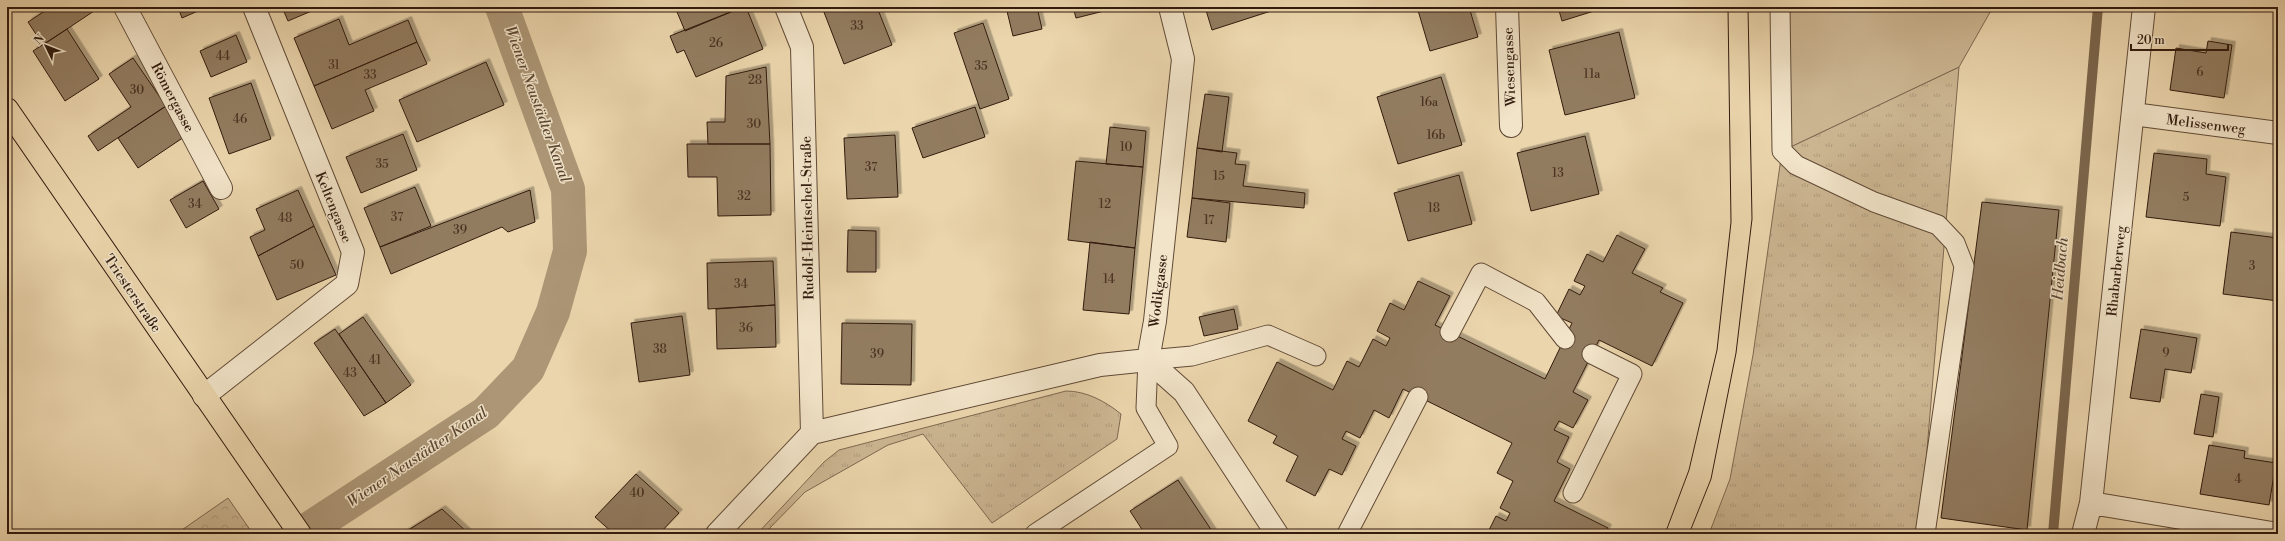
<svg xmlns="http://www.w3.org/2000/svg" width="2285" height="541" viewBox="0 0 2285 541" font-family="'Libre Bodoni',serif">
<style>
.grass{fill:url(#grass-tufts);stroke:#7e6850}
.forest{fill:url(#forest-crowns);stroke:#7e6850}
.garden{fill:#cbb591;stroke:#7e6850}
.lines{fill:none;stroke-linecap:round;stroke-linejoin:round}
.stream{stroke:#7b654c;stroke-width:10}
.canal{stroke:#ac9676;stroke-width:34}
.building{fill:#927c60;stroke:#311b0e;filter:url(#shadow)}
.service-casing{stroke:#604a36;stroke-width:21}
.minor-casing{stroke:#604a36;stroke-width:24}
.primary-casing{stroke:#311b0e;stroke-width:24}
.service{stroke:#f2e4c9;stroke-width:19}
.minor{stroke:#f2e4c9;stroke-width:22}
.primary{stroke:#ebd5ac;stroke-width:22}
.tram{stroke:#311b0e;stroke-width:1}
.labels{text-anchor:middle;stroke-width:3;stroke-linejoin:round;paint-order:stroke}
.number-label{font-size:12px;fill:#493322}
.street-label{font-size:14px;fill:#311b0e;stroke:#f2e4c9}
.water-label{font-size:15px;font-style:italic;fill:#5c4632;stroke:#f2e4c9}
</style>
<defs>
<pattern id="grass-tufts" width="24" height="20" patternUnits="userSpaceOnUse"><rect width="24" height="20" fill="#cbb591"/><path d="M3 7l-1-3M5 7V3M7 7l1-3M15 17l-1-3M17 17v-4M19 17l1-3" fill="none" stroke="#af9b7c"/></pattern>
<pattern id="forest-crowns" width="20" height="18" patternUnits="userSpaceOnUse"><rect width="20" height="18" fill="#cbb591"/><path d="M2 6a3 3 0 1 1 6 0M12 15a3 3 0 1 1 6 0" fill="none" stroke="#af9b7c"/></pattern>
<filter id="shadow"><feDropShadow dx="3.5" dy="-3.5" stdDeviation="0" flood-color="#0004"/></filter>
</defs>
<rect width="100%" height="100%" fill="#ebd5ac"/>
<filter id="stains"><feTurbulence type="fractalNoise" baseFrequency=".005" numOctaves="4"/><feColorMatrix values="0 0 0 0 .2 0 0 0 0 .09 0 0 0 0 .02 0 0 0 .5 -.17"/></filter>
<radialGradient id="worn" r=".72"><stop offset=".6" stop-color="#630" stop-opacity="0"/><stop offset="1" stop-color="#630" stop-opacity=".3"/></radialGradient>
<path class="grass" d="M1959 67 1920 534H1709L1730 479 1753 355 1782 151Z
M1066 391C1086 391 1105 401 1121 414L1117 439 992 523 923 434 888 445 805 492 764 534H757L824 462 839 450Z"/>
<path class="forest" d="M228 498 253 534H176Z"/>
<path class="garden" d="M1787 7H1993L1959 67 1782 151Z"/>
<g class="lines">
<path class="stream" d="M2053 534 2098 7"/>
<path class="canal" d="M301 534 486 413 528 369 553 312 570 251 568 189 502 7"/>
</g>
<path class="building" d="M51 7H100L43 45 28 22Z
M178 7H207L182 18Z
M282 7H321L288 21Z
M675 7H743L685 31Z
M743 7H746L763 49 696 77 684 50 677 53 670 36Z
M822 7H877L892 45 844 64Z
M1006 7H1037L1042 29 1013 36Z
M1073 7H1120L1076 18Z
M1205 7H1273L1274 10 1212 30Z
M1417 7H1469L1478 37 1430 51Z
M1558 7H1607L1562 21Z
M339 19 349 45 408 20 417 42 314 86 294 38Z
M983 23 1009 99 980 109 954 33Z
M67 29 99 79 65 101 33 51Z
M1619 32 1635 98 1565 115 1549 50Z
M236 35 247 62 211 77 200 51Z
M2208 41 2232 45 2224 98 2170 90 2176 48 2206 53Z
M417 42 427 64 365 90 374 111 332 129 314 86Z
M133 58 166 106 98 151 88 136 131 107 109 74Z
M486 62 504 105 417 142 399 100Z
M766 67 770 144H708L707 122H725L726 76Z
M1441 77 1462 145 1398 164 1377 97Z
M251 83 271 139 229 154 209 98Z
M1205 94 1229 97 1222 152 1197 148Z
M166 106 184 137 138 168 118 138Z
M975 107 985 137 923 158 912 128Z
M1110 127 1146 131 1143 167 1106 164Z
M403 134 417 170 361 193 346 157Z
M895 135 898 197 847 199 844 138Z
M1585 136 1599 194 1531 211 1517 153Z
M687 144H770L771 215 718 216 717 177H688Z
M1197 148 1237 153 1235 164 1246 165 1243 186 1305 193 1304 208 1192 198Z
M2154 153 2207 159 2206 174 2226 177 2220 226 2146 217Z
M1076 161 1143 167 1135 248 1068 240Z
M1459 175 1472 224 1408 241 1394 193Z
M203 181 219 209 186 228 170 200Z
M415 187 431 226 380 247 364 208Z
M298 190 314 226 258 256 250 237 265 230 256 209Z
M530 190 535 222 508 232 502 227 391 274 380 247Z
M1192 198 1230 203 1226 242 1187 237Z
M1982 202 2059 210 2027 530 1941 518Z
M314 226 336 275 277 300 258 256Z
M848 230 876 231V272H847Z
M2231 232 2278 238V301L2223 294Z
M1617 235 1645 249 1632 273 1663 288 1660 292 1683 303 1652 366 1599 340 1573 392 1588 400 1573 428 1559 421 1554 430 1569 437 1557 462 1570 469 1554 501 1608 528 1605 534H1487L1496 516 1506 521 1510 513 1500 508 1513 481 1497 473 1512 443 1403 389 1389 418 1374 410 1360 438 1346 431 1342 439 1356 446 1342 475 1329 469 1315 496 1286 481 1298 456 1273 443 1277 436 1248 421 1277 362 1333 390 1347 361 1359 367 1373 339 1386 346 1390 338 1377 331 1390 303 1404 310 1418 281 1450 296 1435 325 1545 379 1572 323 1556 316 1569 289 1580 295 1585 286 1574 281 1587 254 1603 262Z
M1090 242 1135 248 1129 314 1083 310Z
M773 261 775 305 708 309 707 263Z
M775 305 776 347 717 349 716 309Z
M1234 309 1238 329 1204 336 1199 317Z
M682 316 690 375 639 382 631 323Z
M363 317 411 385 386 403 339 334Z
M842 323 912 324 911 385 841 384Z
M335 329 386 403 364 416 314 343Z
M2141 329 2197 338 2191 373 2165 369 2160 402 2130 398Z
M2201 394 2219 397 2213 437 2194 434Z
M2209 445 2245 451 2244 458 2276 463 2269 505 2200 494Z
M636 474 679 513 659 534H614L595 517Z
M1178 480 1214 534H1145L1130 511Z
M442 509 469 534H402Z"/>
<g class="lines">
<defs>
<path id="service" d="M1780 7 1782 151 1796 165 1874 202 1938 225 1955 243 1964 266 1925 534
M1450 332 1481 273 1536 302 1565 339
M1573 493 1632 374 1592 354
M1035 534 1168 446 1146 408 1148 360 1192 356 1268 335 1316 356
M1347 534 1418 397"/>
<path id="minor" d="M125 7 221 188
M786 7 802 47 812 433
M1170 7 1183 59 1155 321 1148 360 1184 392 1277 534
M1507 7 1511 126
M2133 114 2278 133
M204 396 347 284 353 252 254 7
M2091 503 2278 534
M717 534 812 433 1100 365 1148 360
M2083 534 2091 503 2144 7"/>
<path id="primary" d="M7 109 300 534"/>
</defs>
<use href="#service" class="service-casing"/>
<use href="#minor" class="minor-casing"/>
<use href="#primary" class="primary-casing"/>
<use href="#service" class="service"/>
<use href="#minor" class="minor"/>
<use href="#primary" class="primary"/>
<path class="tram" d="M1665 534 1689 470 1717 350 1731 222 1728 7
M1689 534 1711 479 1736 353 1752 219 1748 7"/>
</g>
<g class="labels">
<g class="number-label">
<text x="857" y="30">33</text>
<text x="716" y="47">26</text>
<text x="223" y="60">44</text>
<text x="334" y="69">31</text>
<text x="981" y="70">35</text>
<text x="2200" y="76">6</text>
<text x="1592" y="78">11a</text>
<text x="370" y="79">33</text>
<text x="755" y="84">28</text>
<text x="137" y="94">30</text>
<text x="1429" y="106">16a</text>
<text x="240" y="123">46</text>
<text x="754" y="128">30</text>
<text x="1436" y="139">16b</text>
<text x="1126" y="151">10</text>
<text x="382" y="168">35</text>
<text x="871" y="171">37</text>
<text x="1558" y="177">13</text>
<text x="1219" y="180">15</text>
<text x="744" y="200">32</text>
<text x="2186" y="201">5</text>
<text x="195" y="208">34</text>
<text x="1105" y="208">12</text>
<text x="1434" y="212">18</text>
<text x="397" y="221">37</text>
<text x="285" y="222">48</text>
<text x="1209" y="224">17</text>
<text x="460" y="234">39</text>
<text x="297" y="269">50</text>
<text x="2252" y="270">3</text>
<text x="1109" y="283">14</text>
<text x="741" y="288">34</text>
<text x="746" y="332">36</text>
<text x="660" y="353">38</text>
<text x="2166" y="357">9</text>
<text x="877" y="358">39</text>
<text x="375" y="364">41</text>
<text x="350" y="377">43</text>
<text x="2238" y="483">4</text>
<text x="637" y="497">40</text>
</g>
<g class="street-label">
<text transform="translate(1509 67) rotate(-92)" y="5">Wiesengasse</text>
<text transform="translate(173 97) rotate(62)" y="5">Römergasse</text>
<text transform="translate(2206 124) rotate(7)" y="5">Melissenweg</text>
<text transform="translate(334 207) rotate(68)" y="5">Keltengasse</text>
<text transform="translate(807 218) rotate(-91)" y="5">Rudolf-Heintschel-Straße</text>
<text transform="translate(2116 271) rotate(-84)" y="5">Rhabarberweg</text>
<text transform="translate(1158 291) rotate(-83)" y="5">Wodikgasse</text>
<text transform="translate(133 293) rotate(56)" y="5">Triesterstraße</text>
</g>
<g class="water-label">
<text transform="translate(538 104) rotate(70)" y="5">Wiener Neustädter Kanal</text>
<text transform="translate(2060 269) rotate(-85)" y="5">Heidbach</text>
<text transform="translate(417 457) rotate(-34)" y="5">Wiener Neustädter Kanal</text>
</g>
</g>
<rect width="2285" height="541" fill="none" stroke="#ebd5ac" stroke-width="24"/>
<rect x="8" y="8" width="2269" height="525" fill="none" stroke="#311b0e" stroke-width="2"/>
<rect x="12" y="12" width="2261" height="517" fill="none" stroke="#311b0e"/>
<g transform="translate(46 46) rotate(313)" stroke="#f2e4c9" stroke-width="3" paint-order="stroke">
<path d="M0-3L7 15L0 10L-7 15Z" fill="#311b0e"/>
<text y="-6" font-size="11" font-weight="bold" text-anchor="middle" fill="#311b0e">N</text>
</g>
<path d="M2131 44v6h97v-6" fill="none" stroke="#311b0e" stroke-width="2"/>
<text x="2137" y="44" font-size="12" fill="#311b0e" stroke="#f2e4c9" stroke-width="3" paint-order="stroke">20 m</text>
<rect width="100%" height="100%" filter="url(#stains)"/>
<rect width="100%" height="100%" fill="url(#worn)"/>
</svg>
